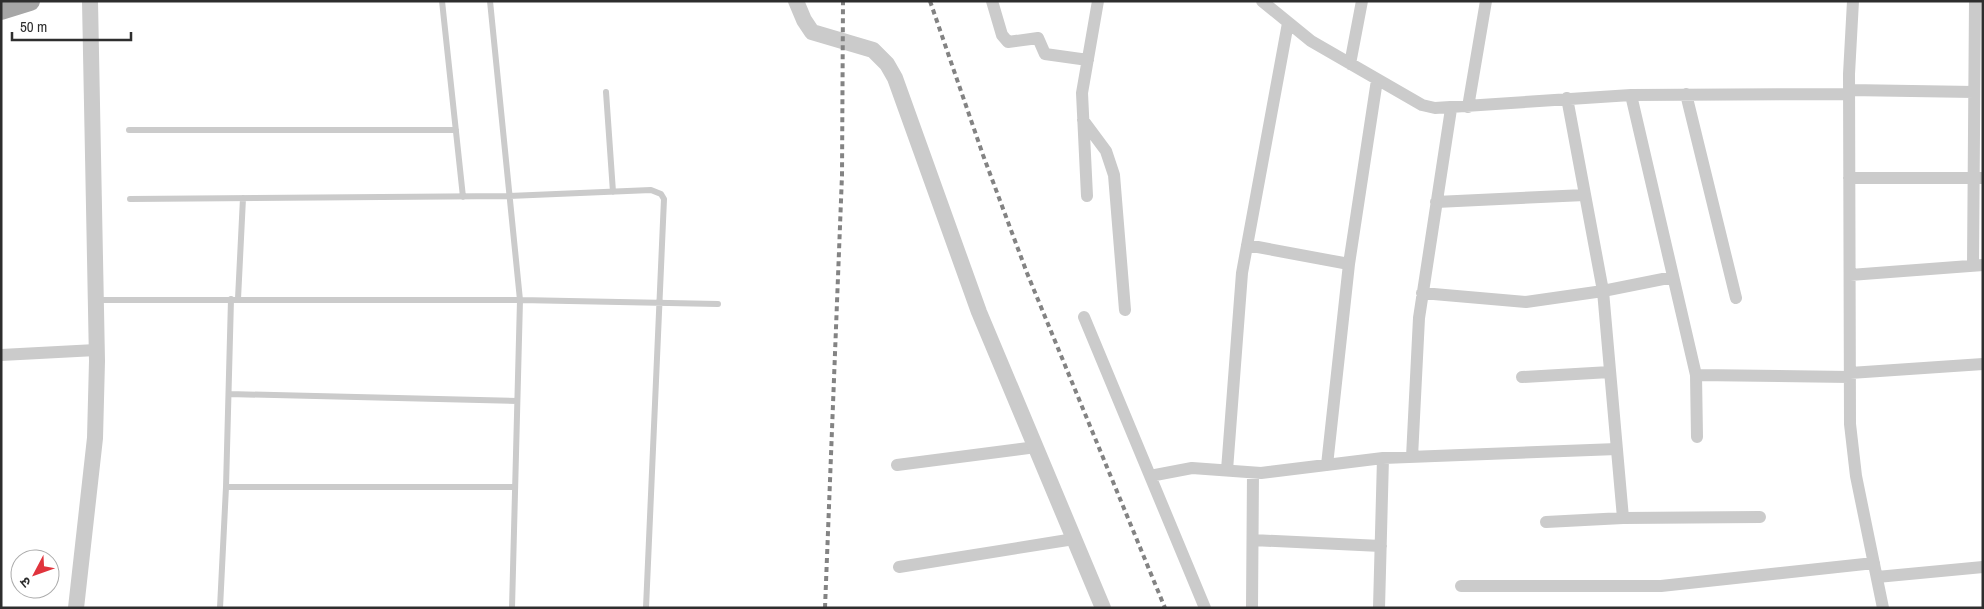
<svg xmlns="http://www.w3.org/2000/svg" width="1984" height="609" viewBox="0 0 1984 609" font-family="'Archivo Narrow','Noto Sans Devanagari',sans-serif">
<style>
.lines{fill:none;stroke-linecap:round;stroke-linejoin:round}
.service{stroke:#cbcbcb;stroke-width:6}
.minor{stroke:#cbcbcb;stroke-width:12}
.tertiary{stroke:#cbcbcb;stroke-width:16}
.primary{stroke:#a6a6a6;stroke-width:20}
.rail{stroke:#838383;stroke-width:4;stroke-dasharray:5 4;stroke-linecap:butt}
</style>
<rect width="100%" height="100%" fill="#fff"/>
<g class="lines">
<path class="service" d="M442 1 463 197
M490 1 520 300 512 608
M606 92 613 192
M129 130H456
M130 199 509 196 651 190 661 194 664 199 646 608
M238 299 243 198
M97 300H520L718 304
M229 394 517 401
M226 487H515
M220 608 226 487 231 299"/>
<path class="minor" d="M992 1 1002 35 1008 42 1038 38 1045 54 1088 60
M1262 1 1311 41 1422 105 1435 108 1631 95 1849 94
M1853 1 1849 74 1850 424 1856 476 1883 608
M1350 64 1362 1
M1849 90 1974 92
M1686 94 1736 298
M1631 95 1696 375 1697 437
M1567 98 1603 291 1623 518
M1468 107 1486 1
M1083 120 1106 151 1114 175 1125 310
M1849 178H1983
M1087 196 1082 93 1098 1
M1436 202 1585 195
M1247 245 1349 264
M1973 266 1975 1
M1850 275 1983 265
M1422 293 1526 302 1603 291 1673 277
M1084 317 1205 608
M1 355 96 350
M1850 373 1983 364
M1696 375 1850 377
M1522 377 1610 372
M1412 457 1419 318 1451 109
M897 465 1036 447
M1327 465 1349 264 1377 80
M1227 470 1242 273 1288 23
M1150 476 1192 468 1261 473 1383 458 1617 449
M1546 522 1623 518 1760 517
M1253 540 1381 546
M899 567 1074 539
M1877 577 1983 567
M1461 586H1661L1874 563
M1252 608 1253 473
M1379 608 1383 458"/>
<path class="tertiary" d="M796 1 804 20 812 32 873 50 887 64 895 78 979 312 1103 608
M76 608 95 438 97 361 90 1"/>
<path class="primary" d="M1 10 30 1"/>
<path class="rail" d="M930 1 983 155 1027 273 1165 608
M825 608 842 175 843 1"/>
</g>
<rect width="1984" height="609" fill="none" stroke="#2e2e2e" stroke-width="5"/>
<g transform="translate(35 574) rotate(229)"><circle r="24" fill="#ffffff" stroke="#ababab"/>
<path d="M0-4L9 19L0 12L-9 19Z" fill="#e0343d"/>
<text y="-8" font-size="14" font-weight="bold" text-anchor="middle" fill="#2e2e2e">उ</text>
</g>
<path d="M12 32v8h119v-8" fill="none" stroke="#2e2e2e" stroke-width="2.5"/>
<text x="20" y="32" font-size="15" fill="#2e2e2e" stroke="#ffffff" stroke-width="4" paint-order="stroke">50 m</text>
</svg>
